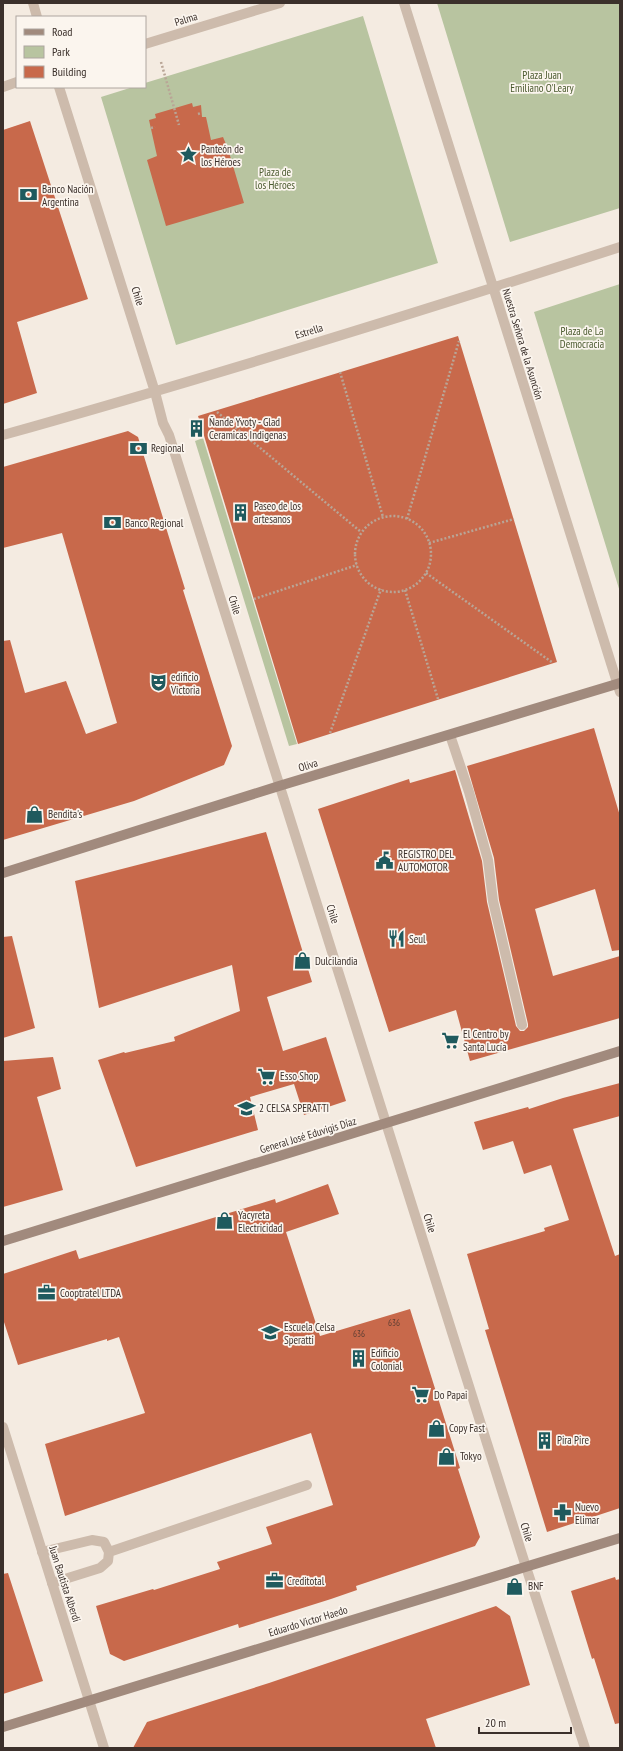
<svg xmlns="http://www.w3.org/2000/svg" width="623" height="1751" viewBox="0 0 623 1751" font-family="'PT Sans Narrow',sans-serif">
<style>
.green{fill:#b8c4a0}
.building{fill:#c8694b}
.lines{fill:none;stroke-linecap:round;stroke-linejoin:round}
.path{stroke:#b9a596;stroke-width:2.5;stroke-dasharray:2 2;stroke-linecap:butt}
.lane{stroke:#cdbbac;stroke-width:10}
.street{stroke:#cdbbac;stroke-width:10}
.secondary{stroke:#a18a7d;stroke-width:10}
.labels{text-anchor:middle;stroke-width:3.5;stroke-linejoin:round;paint-order:stroke}
.number-label{font-size:9px;fill:#5e3e33}
.street-label{font-size:11px;fill:#3b302b;stroke:#fbf5ee}
.park-label{font-size:11px;fill:#4a5a2e;stroke:#fbf5ee}
.poi-label{font-size:11px;fill:#3b302b;stroke:#fbf5ee;text-anchor:start}
</style>
<rect width="100%" height="100%" fill="#f4ebe1"/>
<path class="green" d="M437 3H620V208L510 242Z
M363 16 438 263 176 345 101 97 133 87H145V83Z
M620 284V592L534 312Z
M203 438 297 744 289 746 195 441Z"/>
<path class="building" d="M192 103 193 107 201 105 202 117H206L211 140 223 137 228 149 244 203 166 226 147 160 157 156 149 120 156 118 155 114Z
M30 121 88 299 17 322 37 393 3 404V130Z
M458 336 557 662 298 744 198 416Z
M128 431 138 437 185 589 183 590 232 746 224 765 134 801 3 840V641L10 640 25 693 66 681 86 734 117 723 62 533 3 548V467Z
M594 728 620 816V950L612 951 595 889 535 909 553 976 620 956V1018L470 1061 456 1010 389 1032 318 809 409 779 410 783 455 770 482 861 487 902 516 1026 520 1031H524L528 1027V1024L499 900 494 858 467 766Z
M266 832 312 982 267 997 283 1051 326 1037 346 1101 304 1115 294 1084 250 1097 258 1130 136 1167 98 1060 124 1052 125 1053 175 1041 174 1037 240 1011 232 965 99 1008 75 881Z
M12 936 35 1028 3 1038V937Z
M53 1057 61 1089 37 1097 63 1190 3 1207V1061Z
M620 1083V1116L573 1129 615 1256 620 1254V1508L547 1532 485 1330 489 1329 467 1254 545 1231 544 1228 569 1220 551 1165 524 1174 513 1141 483 1150 474 1122 528 1107 529 1109 563 1098Z
M328 1184 339 1214 286 1232 320 1336 410 1309 460 1468 458 1469 480 1537 475 1546 356 1586 357 1590 331 1599 239 1628 238 1624 124 1661 110 1654 96 1606 153 1589 154 1590 220 1569 217 1562 272 1544 266 1527 333 1505 311 1433 65 1516 45 1444 145 1413 119 1337 107 1341V1339L18 1365 3 1319V1274L76 1250 79 1259 275 1199 276 1203Z
M8 1573 43 1681 3 1694V1574Z
M615 1577 616 1580 620 1579V1723L615 1724 594 1658 592 1659 571 1591Z
M496 1606 510 1616 530 1685 426 1719 436 1748H133L147 1722 269 1683Z"/>
<g class="lines">
<path class="path" d="M161 62 179 125
M198 114 201 113
M151 128 155 127
M340 372 383 517
M217 412 361 532
M355 554a38 38 0 1 1 76 0a38 38 0 1 1-76 0Z
M407 519 459 341
M429 543 514 519
M426 573 553 663
M405 590 438 699
M254 599 357 565
M330 733 381 589"/>
<path class="lane" d="M450 735 469 792 488 860 493 901 522 1025
M42 1552 92 1540 104 1542 109 1552 108 1561 100 1568 52 1583
M109 1552 307 1485"/>
<path class="street" d="M33 3 37 17
M404 3 620 692
M145 44 280 3
M3 87 17 82
M59 87 155 392 163 423 169 435 526 1567 585 1748
M3 435C210 377 416 313 620 247
M3 1427 104 1748"/>
<path class="secondary" d="M3 873 279 786 620 683
M3 1241 620 1051
M3 1727 620 1538"/>
</g>
<defs>
<symbol id="sight-bare" viewBox="-9 -9 18 18"><path d="M0-6L1.8-2.2L6-1.7L2.9 1.2L3.7 5.4L0 3.3L-3.7 5.4L-2.9 1.2L-6-1.7L-1.8-2.2Z" fill="#1f5a5e" stroke="#fbf5ee" stroke-width="2.5" paint-order="stroke"/></symbol>
<symbol id="bank-bare" viewBox="-9 -9 18 18"><path d="M-6-4H6V4H-6ZM0-2.3a2.3 2.3 0 1 0 0 4.6a2.3 2.3 0 1 0 0-4.6Z" fill="#1f5a5e" stroke="#fbf5ee" stroke-width="2.5" paint-order="stroke"/></symbol>
<symbol id="building-bare" viewBox="-9 -9 18 18"><path d="M-4-6H4V6H1V3H-1V6H-4ZM-2.5-4.3h1.7v1.8h-1.7ZM.8-4.3h1.7v1.8H.8ZM-2.5-1h1.7V.8h-1.7ZM.8-1h1.7V.8H.8Z" fill="#1f5a5e" stroke="#fbf5ee" stroke-width="2.5" paint-order="stroke"/></symbol>
<symbol id="theatre-bare" viewBox="-9 -9 18 18"><path d="M-5-5.5Q0-4 5-5.5V0Q5 5 0 6Q-5 5-5 0ZM-3.3-2.5H-1v1.5H-3.3ZM1-2.5H3.3v1.5H1ZM-2.8 1Q0 5.5 2.8 1Z" fill="#1f5a5e" stroke="#fbf5ee" stroke-width="2.5" paint-order="stroke"/></symbol>
<symbol id="shop-bare" viewBox="-9 -9 18 18"><path d="M-5-2.5h2.3a2.7 3.5 0 0 1 5.4 0H5L5.5 6h-11ZM-1.5-2.5h3a1.5 2.3 0 0 0-3 0Z" fill="#1f5a5e" stroke="#fbf5ee" stroke-width="2.5" paint-order="stroke"/></symbol>
<symbol id="civic-bare" viewBox="-9 -9 18 18"><path d="M-.6-6.5H3V-4.5H.6V-3L4-1V1h2V6H-6V1h2V-1L-.6-3ZM-1.2 2.5V6h2.4V2.5Z" fill="#1f5a5e" stroke="#fbf5ee" stroke-width="2.5" paint-order="stroke"/></symbol>
<symbol id="restaurant-bare" viewBox="-9 -9 18 18"><path d="M-5-6h1v4h1v-4h1v4h1v-4h1v5L-1.5 .5V6h-2V.5L-5-1ZM5-6V6H3V1.5H1.5Q1.5-4 5-6Z" fill="#1f5a5e" stroke="#fbf5ee" stroke-width="2.5" paint-order="stroke"/></symbol>
<symbol id="supermarket-bare" viewBox="-9 -9 18 18"><path d="M-6-5.5h2.5l.6 2H6L4.5 2H-2.5L-4.4-4H-6ZM-1.5 3.2a1.3 1.3 0 1 0 .1 0ZM3 3.2a1.3 1.3 0 1 0 .1 0Z" fill="#1f5a5e" stroke="#fbf5ee" stroke-width="2.5" paint-order="stroke"/></symbol>
<symbol id="school-bare" viewBox="-9 -9 18 18"><path d="M0-5L7-2L0 1L-7-2ZM-4 1L0 2.5L4 1V4Q0 6-4 4Z" fill="#1f5a5e" stroke="#fbf5ee" stroke-width="2.5" paint-order="stroke"/></symbol>
<symbol id="office-bare" viewBox="-9 -9 18 18"><path d="M-6-3h4V-5.5h4V-3h4V5H-6ZM-1-4.5V-3h2v-1.5ZM-6 0V1H6V0Z" fill="#1f5a5e" stroke="#fbf5ee" stroke-width="2.5" paint-order="stroke"/></symbol>
<symbol id="pharmacy-bare" viewBox="-9 -9 18 18"><path d="M-2-6h4v4h4v4h-4v4h-4v-4h-4v-4h4Z" fill="#1f5a5e" stroke="#fbf5ee" stroke-width="2.5" paint-order="stroke"/></symbol>
</defs>
<g fill-rule="evenodd">
<use href="#sight-bare" x="176" y="142" width="25" height="25"/>
<use href="#bank-bare" x="16" y="182" width="25" height="25"/>
<use href="#building-bare" x="184" y="416" width="25" height="25"/>
<use href="#bank-bare" x="126" y="436" width="25" height="25"/>
<use href="#building-bare" x="228" y="500" width="25" height="25"/>
<use href="#bank-bare" x="100" y="510" width="25" height="25"/>
<use href="#theatre-bare" x="146" y="670" width="25" height="25"/>
<use href="#shop-bare" x="22" y="802" width="25" height="25"/>
<use href="#civic-bare" x="372" y="848" width="25" height="25"/>
<use href="#restaurant-bare" x="384" y="926" width="25" height="25"/>
<use href="#shop-bare" x="290" y="948" width="25" height="25"/>
<use href="#supermarket-bare" x="438" y="1028" width="25" height="25"/>
<use href="#supermarket-bare" x="254" y="1064" width="25" height="25"/>
<use href="#school-bare" x="234" y="1096" width="25" height="25"/>
<use href="#shop-bare" x="212" y="1208" width="25" height="25"/>
<use href="#office-bare" x="34" y="1280" width="25" height="25"/>
<use href="#school-bare" x="258" y="1320" width="25" height="25"/>
<use href="#building-bare" x="346" y="1346" width="25" height="25"/>
<use href="#supermarket-bare" x="408" y="1382" width="25" height="25"/>
<use href="#shop-bare" x="424" y="1416" width="25" height="25"/>
<use href="#building-bare" x="532" y="1428" width="25" height="25"/>
<use href="#shop-bare" x="434" y="1444" width="25" height="25"/>
<use href="#pharmacy-bare" x="550" y="1500" width="25" height="25"/>
<use href="#office-bare" x="262" y="1568" width="25" height="25"/>
<use href="#shop-bare" x="502" y="1574" width="25" height="25"/>
</g>
<g class="labels">
<g class="number-label">
<text x="394" y="1326">636</text>
<text x="359" y="1337">636</text>
</g>
<g class="street-label">
<text transform="translate(186 19) rotate(-17)" y="4">Palma</text>
<text transform="translate(138 296) rotate(73)" y="4">Chile</text>
<text transform="translate(309 331) rotate(-17)" y="4">Estrella</text>
<text transform="translate(523 344) rotate(73)" y="4">Nuestra Señora de la Asunción</text>
<text transform="translate(235 605) rotate(72)" y="4">Chile</text>
<text transform="translate(308 765) rotate(-17)" y="4">Oliva</text>
<text transform="translate(333 914) rotate(72)" y="4">Chile</text>
<text transform="translate(308 1135) rotate(-17)" y="4">General José Eduvigis Díaz</text>
<text transform="translate(430 1223) rotate(73)" y="4">Chile</text>
<text transform="translate(527 1532) rotate(73)" y="4">Chile</text>
<text transform="translate(65 1584) rotate(72)" y="4">Juan Bautista Alberdi</text>
<text transform="translate(308 1621) rotate(-17)" y="4">Eduardo Victor Haedo</text>
</g>
<g class="park-label">
<text x="542" y="79">Plaza Juan<tspan x="542" dy="13">Emiliano O'Leary</tspan></text>
<text x="275" y="176">Plaza de<tspan x="275" dy="13">los Héroes</tspan></text>
<text x="582" y="335">Plaza de La<tspan x="582" dy="13">Democracia</tspan></text>
</g>
<g class="poi-label">
<text x="201" y="153">Panteón de<tspan x="201" dy="13">los Héroes</tspan></text>
<text x="42" y="193">Banco Nación<tspan x="42" dy="13">Argentina</tspan></text>
<text x="209" y="426">Ñande Yvoty - Glad<tspan x="209" dy="13">Ceramicas Indigenas</tspan></text>
<text x="151" y="452">Regional</text>
<text x="254" y="510">Paseo de los<tspan x="254" dy="13">artesanos</tspan></text>
<text x="125" y="527">Banco Regional</text>
<text x="171" y="681">edificio<tspan x="171" dy="13">Victoria</tspan></text>
<text x="48" y="818">Bendita's</text>
<text x="398" y="858">REGISTRO DEL<tspan x="398" dy="13">AUTOMOTOR</tspan></text>
<text x="409" y="943">Seul</text>
<text x="315" y="965">Dulcilandia</text>
<text x="463" y="1038">El Centro by<tspan x="463" dy="13">Santa Lucía</tspan></text>
<text x="280" y="1080">Esso Shop</text>
<text x="259" y="1112">2 CELSA SPERATTI</text>
<text x="238" y="1219">Yacyreta<tspan x="238" dy="13">Electricidad</tspan></text>
<text x="60" y="1297">Cooptratel LTDA</text>
<text x="284" y="1331">Escuela Celsa<tspan x="284" dy="13">Speratti</tspan></text>
<text x="371" y="1357">Edificio<tspan x="371" dy="13">Colonial</tspan></text>
<text x="434" y="1399">Do Papai</text>
<text x="449" y="1432">Copy Fast</text>
<text x="557" y="1444">Pira Pire</text>
<text x="460" y="1460">Tokyo</text>
<text x="575" y="1511">Nuevo<tspan x="575" dy="13">Elimar</tspan></text>
<text x="287" y="1585">Creditotal</text>
<text x="528" y="1590">BNF</text>
</g>
</g>
<rect width="623" height="1751" fill="none" stroke="#3b302b" stroke-width="8"/>
<rect x="16" y="16" width="130" height="72" fill="#fbf5ee" stroke="#aea6a0"/>
<rect x="24" y="29" width="20" height="6" fill="#a18a7d" stroke="#aea6a0"/>
<text x="52" y="36" font-size="12" fill="#3b302b">Road</text>
<rect x="24" y="46" width="20" height="12" fill="#b8c4a0" stroke="#aea6a0"/>
<text x="52" y="56" font-size="12" fill="#3b302b">Park</text>
<rect x="24" y="66" width="20" height="12" fill="#c8694b" stroke="#aea6a0"/>
<text x="52" y="76" font-size="12" fill="#3b302b">Building</text>
<path d="M479 1727v6h92v-6" fill="none" stroke="#3b302b" stroke-width="2"/>
<text x="485" y="1727" font-size="12" fill="#3b302b" stroke="#fbf5ee" stroke-width="3" paint-order="stroke">20 m</text>
</svg>
